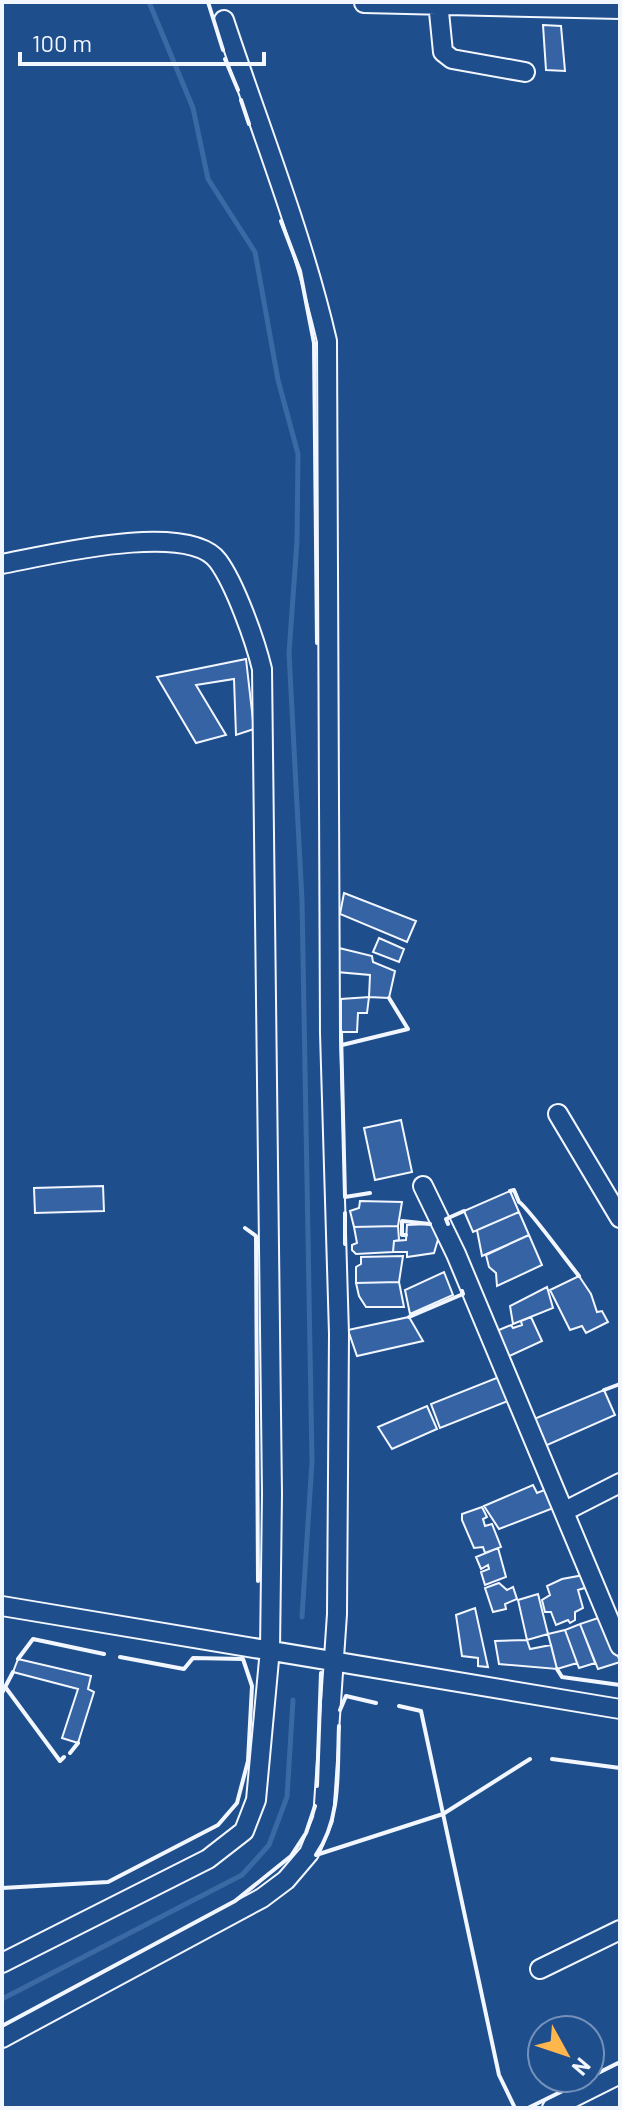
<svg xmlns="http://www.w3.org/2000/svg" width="622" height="2110" viewBox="0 0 622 2110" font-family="Barlow,sans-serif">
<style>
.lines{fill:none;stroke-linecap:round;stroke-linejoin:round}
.stream{stroke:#3b69a3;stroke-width:5}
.building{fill:#3563a3;stroke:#f2f6ff;stroke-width:2}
.minor-casing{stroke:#f2f6ff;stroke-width:22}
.minor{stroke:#1f4e8c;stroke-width:18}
.wall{stroke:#f2f6ff;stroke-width:4}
</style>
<rect width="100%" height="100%" fill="#1f4e8c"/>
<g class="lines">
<path class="stream" d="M149 2 193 108 208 179 255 252 278 380 298 454 297 541 289 653 302 900 312 1461 302 1617
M2 1999 242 1875 269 1845 287 1797 293 1700"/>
</g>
<path class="building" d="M543 25 561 26 565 71 546 70Z
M246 659 254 729 236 735 234 679 196 685 226 735 196 743 157 677Z
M344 893 416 921 407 942 340 914Z
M379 938 404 949 399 962 373 952Z
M339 948 372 956 373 962 395 971 389 998 369 997 370 975 337 972Z
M369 997 367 1013H358L357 1032H341V999Z
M401 1120 412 1172 375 1180 364 1128Z
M103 1186 104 1211 35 1213 34 1188Z
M510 1191 519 1212 473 1232 464 1211Z
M360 1201 402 1202 398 1226 354 1227 350 1211 359 1208Z
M519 1212 529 1235 482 1256 477 1230Z
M430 1224H434L439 1236 434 1253 407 1257V1252H393L394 1241 406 1240 407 1225Z
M398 1226 399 1240 394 1241 393 1252 356 1254 352 1250V1245L357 1243 354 1227Z
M529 1235 542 1265 497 1286 496 1273 489 1267 486 1255Z
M403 1256 399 1282 356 1283V1267L361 1264V1257Z
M444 1272 453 1295 410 1314 405 1290Z
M579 1276 591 1294 597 1312 602 1311 608 1322 586 1333 582 1326 570 1330 550 1290Z
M399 1282 404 1307H366L359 1296 356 1283Z
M547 1287 553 1308 513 1324 510 1306Z
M409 1317 423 1341 357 1356 348 1330Z
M531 1317 542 1341 507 1357 494 1332 511 1325 513 1328 522 1325 521 1321Z
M499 1377 508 1401 440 1428 431 1404Z
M604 1390 615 1415 545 1446 534 1419Z
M427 1406 437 1429 392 1449 378 1427Z
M533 1485 537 1493 547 1489 556 1507 499 1529 484 1506Z
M482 1507 487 1517 483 1519 485 1526 492 1524 501 1547 485 1553 483 1547 474 1548 462 1520V1514Z
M498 1548 506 1577 485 1585 481 1572 489 1569 488 1565 481 1569 476 1557Z
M584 1575 588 1587 578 1590 583 1608 575 1612V1620L570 1623 568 1620 556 1625 551 1612H545L542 1600 550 1595 547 1586 562 1579Z
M499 1583 507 1590 513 1587 517 1599 505 1604 506 1609 493 1612 485 1588Z
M538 1594 548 1634 527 1640 518 1600Z
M475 1608 488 1667 478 1666V1658L462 1656 456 1615Z
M604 1616 620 1662 598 1669 580 1624Z
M580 1624 595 1663 579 1668 565 1630Z
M565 1630 577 1663 557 1669 548 1634Z
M527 1640 530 1649 551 1645 557 1669 499 1664 495 1641Z
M18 1659 91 1676 88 1689 94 1692 78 1743 62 1738 78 1689 13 1672Z"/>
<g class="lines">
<defs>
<path id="minor" d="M438 2 443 52 452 59 525 72
M364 3 620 9
M2 564C45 556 188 520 218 561 235 584 255 640 262 669L272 1494 270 1649 256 1800 244 1831 208 1859 2 1963
M558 1114 620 1218
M423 1186 456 1254 620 1646
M565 1511 620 1483
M2 1606 620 1709
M540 1969 620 1930
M2 2038 262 1898 286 1880 309 1853 323 1819 337 1614 339 1334 330 1033 327 341C302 233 259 126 224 20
M552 2108 620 2074"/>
</defs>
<use href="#minor" class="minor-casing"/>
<use href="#minor" class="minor"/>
<path class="wall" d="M208 2 223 50
M225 59 238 90
M241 100 249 124
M281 221 300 271 314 343 317 643
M341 1032 345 1197 370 1193
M342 1045 408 1029 389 998
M510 1191 514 1190 519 1202C526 1205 569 1264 579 1276
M345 1213V1244
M448 1224 446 1219 464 1211
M245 1228 256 1236 258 1581
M406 1235H402V1221L430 1224
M409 1317 463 1294 462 1291
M604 1390 620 1384
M18 1659 33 1639 104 1654
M557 1669 562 1677 620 1685
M6 1688 60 1761 64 1757
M2 1693 13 1672
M399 1706 421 1711 499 2075 515 2108
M340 1710 346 1696 376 1703
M339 1726C337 1770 342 1818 316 1855L443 1814 530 1759
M70 1753 78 1743
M552 1759 620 1768
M317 1786 321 1673
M2 1888 108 1882 218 1825 237 1803 248 1761 252 1686 243 1659 193 1658 184 1669 120 1657
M2 2026 235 1901 291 1856 306 1833 315 1806
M590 2077 620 2062
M528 2108 589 2078"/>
</g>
<rect width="622" height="2110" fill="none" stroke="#f2f6ff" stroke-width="8"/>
<g transform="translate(566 2054) rotate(130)"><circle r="38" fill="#1f4e8c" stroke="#7391ba" stroke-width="2"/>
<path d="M0-6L14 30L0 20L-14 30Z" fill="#ffb74d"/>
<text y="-12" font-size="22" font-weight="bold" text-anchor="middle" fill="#f2f6ff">N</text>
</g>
<path d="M20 52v12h244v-12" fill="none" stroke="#f2f6ff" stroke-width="4"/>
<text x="32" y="52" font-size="24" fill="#f2f6ff" stroke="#1f4e8c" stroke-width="6" paint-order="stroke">100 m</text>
</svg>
